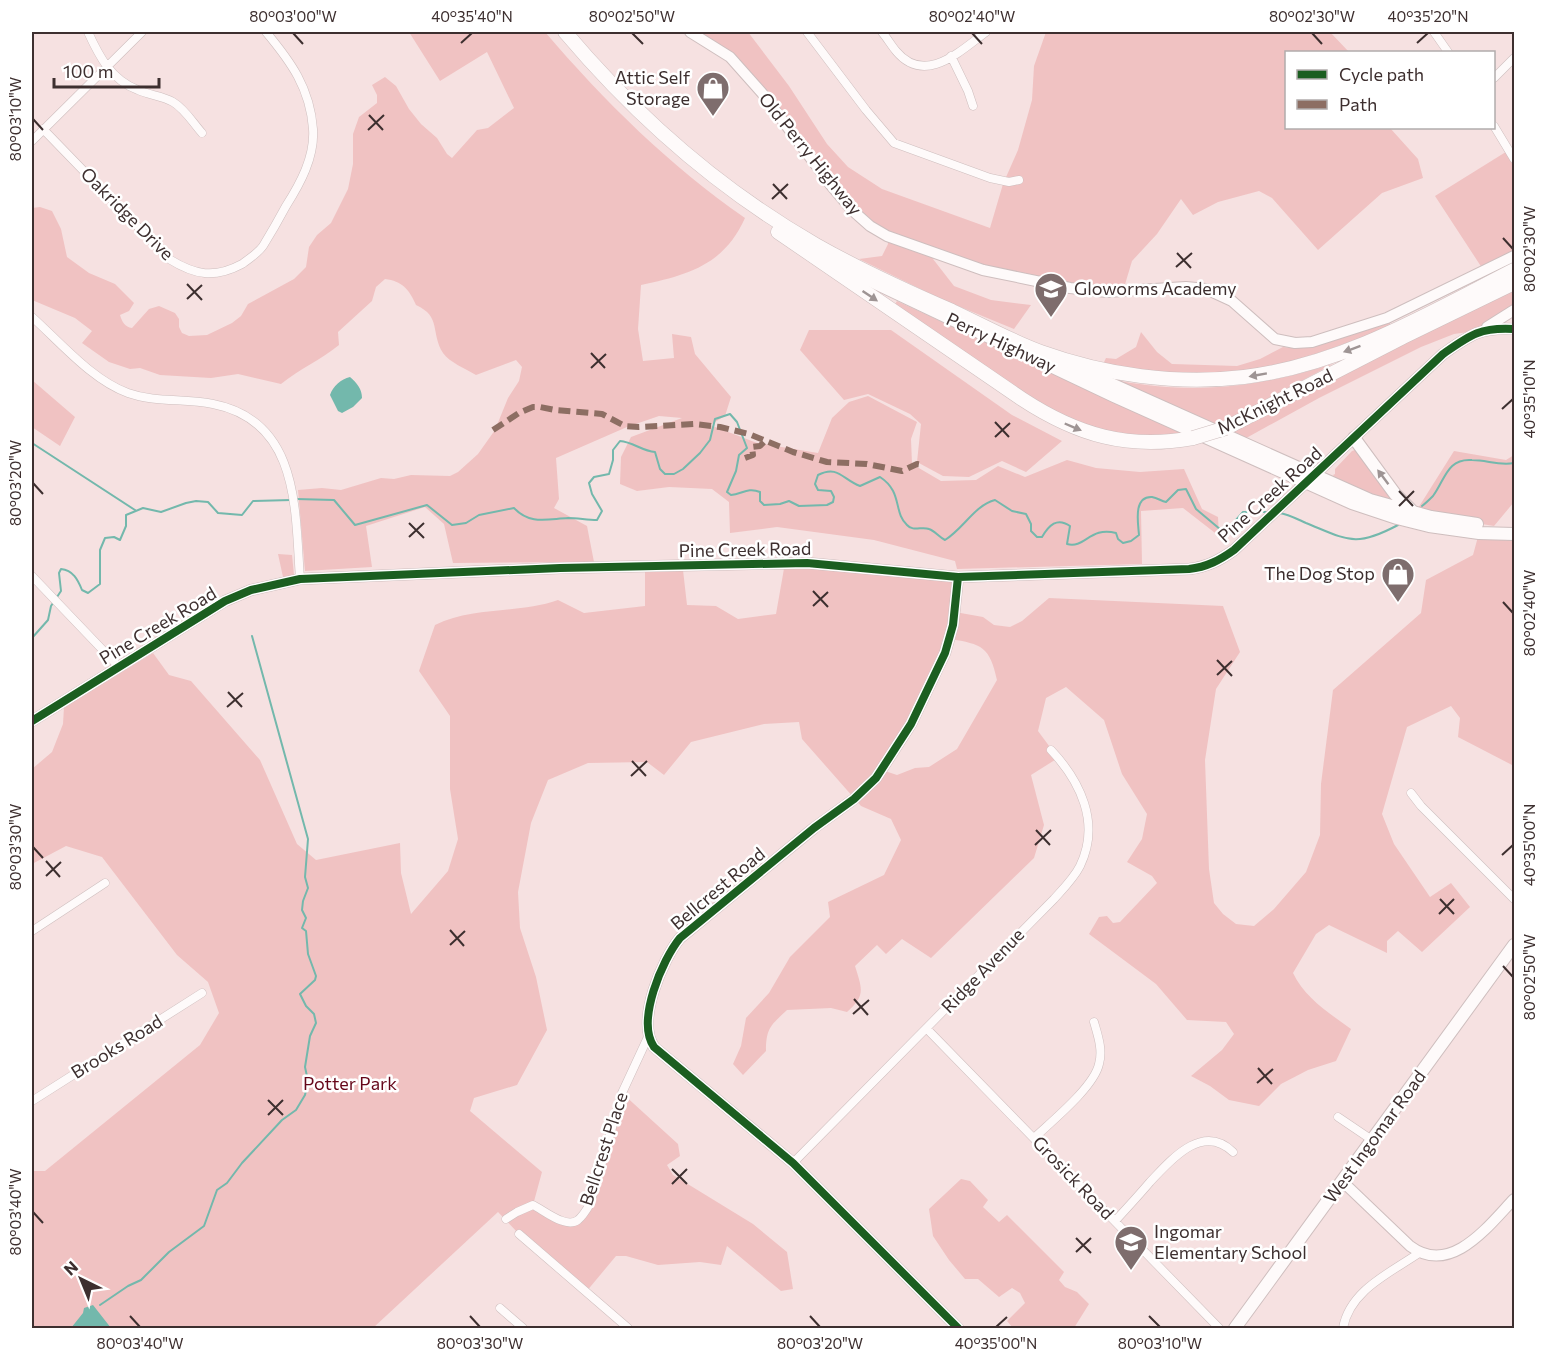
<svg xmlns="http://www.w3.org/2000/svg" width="1546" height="1360" viewBox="0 0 1546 1360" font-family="Commissioner,sans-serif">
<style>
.green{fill:#f0c2c2;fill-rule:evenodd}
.water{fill:#73b8ac}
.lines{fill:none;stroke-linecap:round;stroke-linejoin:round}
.stream{stroke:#73b8ac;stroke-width:2}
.street-casing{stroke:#cebebe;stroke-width:9}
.secondary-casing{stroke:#cebebe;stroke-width:12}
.primary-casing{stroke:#cebebe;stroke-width:14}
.highway-casing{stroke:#cebebe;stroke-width:15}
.street{stroke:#fefafa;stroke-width:8}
.secondary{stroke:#fefafa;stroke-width:10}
.primary{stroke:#fefafa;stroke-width:12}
.highway{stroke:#fefafa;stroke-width:14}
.highway-bridge-casing{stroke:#cebebe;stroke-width:15;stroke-linecap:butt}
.highway-bridge{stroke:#fefafa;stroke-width:14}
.quiet{stroke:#8d6e63;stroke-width:6;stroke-dasharray:12 6;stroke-linecap:butt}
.cycleway-casing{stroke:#fff;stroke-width:11}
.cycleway{stroke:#1b5e20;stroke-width:8}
.oneway{fill:#9e9494}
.ticks{fill:none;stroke:#3d2f2f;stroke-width:2}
.labels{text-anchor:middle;stroke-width:5;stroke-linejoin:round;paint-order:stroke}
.poi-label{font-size:18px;fill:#3d2f2f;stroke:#fff;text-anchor:end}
.street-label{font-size:18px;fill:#3d2f2f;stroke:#fff}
.park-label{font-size:18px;fill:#650619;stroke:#fff}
.neatline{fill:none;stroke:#3d2f2f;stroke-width:2}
.ticks-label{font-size:15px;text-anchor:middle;fill:#3d2f2f}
</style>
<rect width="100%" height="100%" fill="#f6e1e1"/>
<path class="green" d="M409 32H545C605 102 669 165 745 218 724 265 688 275 641 285L638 329 643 361 674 358 672 334 691 337 695 354 731 397 725 416 710 425 757 443 818 453 832 418 849 402 868 396 917 422 911 439 912 464 941 481 976 480 998 466 1025 477 1067 460 1096 468 1140 472 1184 469 1202 509 1218 517 1219 536 1183 508 1141 511 1142 564 957 569 955 561 874 540 777 527 730 533 729 502 712 489 669 487 637 491 620 484 621 457 631 437 682 418 659 416 627 427 556 458 559 499 554 508 587 526 594 562 453 563 444 524 425 507 366 526 372 567 305 571 298 490 322 488 341 490 381 478 394 479 411 475 450 476 458 472 478 454 495 430 508 398 519 381 522 367 516 360 476 375C466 369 449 362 443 353 430 332 442 317 416 305 409 289 402 281 385 279L376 287 372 301 338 332 339 345C321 360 299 369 281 384L238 374 211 378 160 375 140 368 130 369 109 362 82 343 92 331 75 318 32 300V208L40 207 52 211 61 229 67 257 89 273 115 284 134 303 129 311 120 315C122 322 125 327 132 328L149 309 159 306 175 313 179 319V327L182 333 189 336 207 335 232 323 241 316 248 304 294 279 306 267 309 247 317 235 331 223 348 189 353 164V134L359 117 377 103V95L372 85 385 77 396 86 409 109 421 124 437 138 447 154 452 158 477 130 488 128 514 108 487 52 440 81Z
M690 32H748L789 86 827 144 848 167 882 189 990 228 1003 184 1018 150 1032 100 1034 66 1046 32H1330L1349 52H1286V128H1390L1418 159 1423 178 1382 193 1318 250 1272 198 1259 191 1218 202 1193 215 1181 199 1157 234 1132 261 1123 291 1070 288 937 254 933 259 954 286 991 300 1031 305 1014 329 941 299 859 259 882 256 888 244 887 236 870 226 730 57Z
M1509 150 1514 159V256L1484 271 1435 196Z
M1514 283V310L1483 330 1454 334 1421 347 1319 398 1239 442 1226 428Z
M897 301 1183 433 1147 438 1099 431 1046 408 894 306Z
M1389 321 1391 326C1338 347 1284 367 1227 374 1186 378 1144 371 1103 364L1106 358 1116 359 1136 347 1141 332 1157 352 1172 364 1237 366 1260 359 1283 347 1291 348 1317 343Z
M809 330H891L1012 415 1062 441 1026 472 1002 461 969 477 943 476 917 462 921 424 910 414 868 394 844 400 800 350Z
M1333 364 1236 416 1214 424 1120 381C1198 395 1258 387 1333 364Z
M32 380 75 417 60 446 32 427Z
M1358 449 1393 499 1392 502 1337 480 1333 475 1335 474V469L1352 451Z
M1454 451 1506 460 1514 455V502L1494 526 1415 513Z
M1479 533 1514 534V766L1458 737 1460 718 1451 706 1407 727 1382 814 1394 844 1430 897 1451 883 1470 907 1422 952 1398 931 1387 941V953L1329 925 1316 934 1293 973C1305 998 1329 1013 1351 1029L1336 1061 1308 1070 1281 1084 1259 1106 1229 1100 1210 1086 1191 1076 1222 1050 1234 1034 1226 1022 1187 1020 1156 984 1089 934 1099 917 1107 916 1113 923 1120 922 1157 883 1152 876 1127 862 1142 839 1147 814 1122 774 1104 720 1066 687 1046 698 1038 731 1058 758 1031 775 1044 825 1034 858 931 958 902 939 886 954 877 945 855 966C862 989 866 995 847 1012L831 1008 787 1010C771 1025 766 1028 766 1051L743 1075 733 1064 741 1046 746 1018 769 993 790 957 830 917 828 902 884 875 901 840 891 819 861 806 802 739 799 722 764 724 691 742 664 775 647 762 588 763 548 780 531 823 518 892 520 928 536 977 547 1030 517 1085 474 1098 470 1111 542 1172 533 1205 571 1223 590 1204 622 1093 678 1144 680 1156 667 1165 673 1175 753 1224 787 1252 793 1289 781 1291 727 1246 721 1265 700 1262 658 1265 626 1256H616L586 1292 519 1234 498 1212 373 1328H32V1171H45L200 1045 219 1013 208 982 177 955 102 857 66 846 32 864V769L52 752 63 724 64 707 153 653 169 675 191 681 260 760 297 844 316 860 400 843 401 873 411 914 448 871 458 839 450 789V716L419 671 435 625C474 606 518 614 558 600L584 613 645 606V571L683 570 687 605 716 606 738 619 776 614 785 563 958 577 955 612 983 617 994 625 1010 627 1022 621 1049 598 1223 606 1240 652 1216 689 1205 760 1209 869 1214 903 1223 914 1236 924 1254 926 1274 909 1306 872 1320 835 1321 784 1333 690 1421 613 1426 580 1473 555ZM950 639C982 644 990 647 997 680L957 749 929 767 915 768 897 775 882 770Z
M278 554 292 555 294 575 283 577Z
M961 1179 970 1181 988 1200 983 1207 999 1222 1007 1215 1064 1272 1059 1280 1065 1287 1077 1292 1089 1304 1074 1328H1013L1007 1321 1025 1303 1020 1293 1012 1288 999 1297 978 1279H965L949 1260 933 1236 929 1209Z"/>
<path class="water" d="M350 377C357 383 362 389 362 398L353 407 342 413 338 411 330 395C333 386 341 379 350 377Z
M93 1305 111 1328H71L83 1313 84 1308Z"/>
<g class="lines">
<path class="stream" d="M32 443 135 510
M296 499 334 500 355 525 427 505 452 525 466 523 479 515 514 508C530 525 547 519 568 518 578 518 587 520 597 520L602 511 592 494 589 483 594 477 609 474 613 460V450L620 441C633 442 642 451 655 452L660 469 665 474H674L683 469 700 453 710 440 715 419 730 414 737 422 747 448 739 455 736 471 727 492 731 495C742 494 748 487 760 492V501L764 505 780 504 789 501 799 506 827 505 833 502 834 497 831 491 818 490 815 484 818 475C838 465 842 479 860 486L880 477C903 492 893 512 907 525 913 532 922 526 929 529 935 531 939 537 945 540 963 529 975 505 995 500L1012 511 1026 514 1031 524V531L1037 537H1042C1049 525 1057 517 1070 526L1067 544C1085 549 1090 526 1116 533L1118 539 1123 543 1131 541 1139 535C1138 523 1133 496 1152 497 1158 498 1161 501 1166 502L1178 490 1186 489 1196 509 1221 530 1229 528 1243 512H1270
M1422 506C1426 503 1430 499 1433 496 1445 480 1447 458 1472 460 1487 460 1499 466 1514 463
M1279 513C1288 514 1297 519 1306 523 1348 540 1355 548 1398 525
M32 638 48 620 51 606 61 591 59 573 61 569C73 570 78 580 82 590L88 593 100 584V550L105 538 114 537 120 540 126 526V515L143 508 161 512 186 503 196 501 208 502 218 513 242 515 253 501 291 500
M100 1305 128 1286 141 1280 169 1252 204 1226 217 1190 227 1183 242 1163 282 1120 296 1110 305 1095 308 1081 305 1067 310 1036 316 1023 314 1014 306 1006 300 994 315 980 316 976 308 954 306 931 302 928 306 918 302 910 303 901 308 888 305 877 308 839 252 636"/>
<defs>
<path id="street" d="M88 32C99 56 111 80 138 90 149 95 163 96 173 102 185 109 193 123 202 133
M807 32 866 110 894 143 990 178 1009 182 1019 180
M882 32C887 38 891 45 896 51 925 86 960 51 986 32
M1434 32 1448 52
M951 56 968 91 973 106
M1494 78 1514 58
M1494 126 1514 159
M43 129 169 259C195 275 214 279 242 264 249 259 258 253 263 246 271 233 279 219 286 206 300 184 315 157 313 129 310 88 291 62 266 32
M32 141 142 32
M32 317C60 342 92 380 128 393 156 403 184 398 213 404 300 421 295 511 300 579
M32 576 119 667
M1411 793 1421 806 1514 899
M32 931 105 883
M927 1029 1219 1328
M32 1101 202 993
M1338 1117 1372 1140
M1034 1138C1052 1121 1094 1087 1099 1064 1103 1050 1098 1036 1094 1022
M793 1163 1054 899C1063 889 1074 878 1080 866 1101 823 1080 781 1051 750
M506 1219 517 1212 533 1205C545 1211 566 1229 578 1220 583 1216 587 1209 590 1204L622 1093 648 1037
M1115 1221C1127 1208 1139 1195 1150 1182 1170 1161 1202 1122 1233 1152
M519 1234 628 1328
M500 1308 523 1328
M1343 1328C1350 1290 1390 1273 1419 1253"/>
<path id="secondary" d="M690 32 730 57 762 93 830 184 852 210 870 226 887 236 983 270 1070 288 1107 292 1186 287 1206 289 1232 301 1275 339 1295 343 1312 342 1387 318 1514 256
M1487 327 1514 310
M32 721 225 601 251 590 300 579 560 568 807 563 958 577 1189 569C1207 567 1220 560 1234 550L1443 354C1470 335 1480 327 1514 329
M1342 1181 1410 1246C1451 1277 1489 1225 1514 1199
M958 1328 793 1163 654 1047C636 1021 662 960 680 938L814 828 854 799 876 778 911 724 945 653 953 625 958 577"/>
<path id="primary" d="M829 261 1114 396 1352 503 1397 518 1429 526 1479 533 1514 534
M1073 367 1370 500 1431 517 1477 524
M1354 438 1395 494 1414 513
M1235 1328 1514 945"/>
<path id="highway" d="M565 32C636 116 720 190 816 245 860 270 906 291 952 311 982 325 1011 341 1041 352 1105 375 1176 385 1244 377 1342 365 1428 314 1514 270
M778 232 1022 399C1077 435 1128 450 1193 438
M1226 428 1403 337 1514 283"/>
</defs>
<use href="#street" class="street-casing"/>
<use href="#secondary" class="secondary-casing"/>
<use href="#primary" class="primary-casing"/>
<use href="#highway" class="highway-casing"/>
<use href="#street" class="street"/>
<use href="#secondary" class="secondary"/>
<use href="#primary" class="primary"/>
<use href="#highway" class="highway"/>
<defs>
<path id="highway-bridge" d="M1193 438 1226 428"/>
</defs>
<use href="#highway-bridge" class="highway-bridge-casing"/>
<use href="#highway-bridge" class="highway-bridge"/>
<path class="quiet" d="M493 430 519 413 533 407H540L555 410 602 414 625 426 639 427 694 424 720 427 749 434 793 452 827 462 867 464 902 471 917 464 924 465
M745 458 753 455 752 447 760 446 765 441"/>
<defs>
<path id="cycleway" d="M32 721 225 601 251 590 300 579 560 568 807 563 958 577 1189 569C1207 567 1220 560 1234 550L1443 354C1470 335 1480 327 1514 329
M958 1328 793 1163 654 1047C636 1021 662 960 680 938L814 828 854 799 876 778 911 724 945 653 953 625 958 577"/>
</defs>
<use href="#cycleway" class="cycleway-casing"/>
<use href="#cycleway" class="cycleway"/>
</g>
<defs><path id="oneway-solid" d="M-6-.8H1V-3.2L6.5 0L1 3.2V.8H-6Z" transform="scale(1.5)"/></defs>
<g class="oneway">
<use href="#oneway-solid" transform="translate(870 296) rotate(34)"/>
<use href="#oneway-solid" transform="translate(1352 349) rotate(160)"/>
<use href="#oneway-solid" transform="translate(1258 375) rotate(170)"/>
<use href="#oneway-solid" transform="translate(1073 427) rotate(23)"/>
<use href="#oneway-solid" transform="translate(1383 477) rotate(-127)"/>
</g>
<path class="ticks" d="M293 33 303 44M632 33 643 44M972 33 982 44M1312 33 1322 44M461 43 472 33M1417 43 1428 33M369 115 383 130M33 119 43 130M368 130 384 115M773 184 787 199M772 199 788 184M1503 238 1513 249M1177 253 1191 268M1176 267 1192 253M187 284 202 300M187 299 202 285M591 353 605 368M591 368 606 354M1502 409 1513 399M995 422 1009 437M995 437 1010 423M33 483 43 494M1399 491 1413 506M1399 506 1414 491M409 523 424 538M409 537 424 523M813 591 828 607M1503 602 1513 613M813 606 828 592M1217 660 1232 676M1217 675 1232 661M228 692 242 707M227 707 243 693M632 761 646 776M631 776 647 761M1036 830 1050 845M1035 845 1051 830M33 847 43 858M1502 855 1513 845M46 861 60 877M46 876 61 862M1440 899 1454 914M1439 914 1454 899M450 930 464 946M450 945 465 931M1503 966 1513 977M854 999 868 1015M853 1014 869 1000M1258 1068 1272 1084M1257 1083 1273 1069M268 1100 283 1115M268 1115 283 1100M672 1169 687 1184M672 1184 687 1169M33 1212 43 1223M1076 1238 1091 1253M1076 1252 1091 1238M130 1316 140 1327M470 1316 480 1327M810 1316 820 1327M1149 1316 1160 1327M996 1327 1007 1317"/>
<defs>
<symbol id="shop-pin" viewBox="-11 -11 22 30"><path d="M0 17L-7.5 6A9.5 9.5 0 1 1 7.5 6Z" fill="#7e6d6d" stroke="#fff"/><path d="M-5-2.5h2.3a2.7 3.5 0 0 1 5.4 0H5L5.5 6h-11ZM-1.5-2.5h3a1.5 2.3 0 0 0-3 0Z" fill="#fff"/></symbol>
<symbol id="school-pin" viewBox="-11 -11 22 30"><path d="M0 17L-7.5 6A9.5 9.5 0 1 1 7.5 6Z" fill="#7e6d6d" stroke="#fff"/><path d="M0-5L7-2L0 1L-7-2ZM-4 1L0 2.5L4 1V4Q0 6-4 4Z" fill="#fff"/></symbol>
</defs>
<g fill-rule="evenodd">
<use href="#shop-pin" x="694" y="69" width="38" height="52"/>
<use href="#school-pin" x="1032" y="270" width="38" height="52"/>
<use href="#shop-pin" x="1379" y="555" width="38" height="52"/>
<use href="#school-pin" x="1112" y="1223" width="38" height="52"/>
</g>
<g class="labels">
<g class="poi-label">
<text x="690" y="84">Attic Self<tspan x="690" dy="21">Storage</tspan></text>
<text x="1074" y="295" text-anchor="start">Gloworms Academy</text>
<text x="1375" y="580">The Dog Stop</text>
<text x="1154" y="1238" text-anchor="start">Ingomar<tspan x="1154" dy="21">Elementary School</tspan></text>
</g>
<g class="street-label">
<text transform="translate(810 154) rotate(51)" y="6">Old Perry Highway</text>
<text transform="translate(127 214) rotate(45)" y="6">Oakridge Drive</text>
<text transform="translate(1001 343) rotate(25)" y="6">Perry Highway</text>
<text transform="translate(1275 402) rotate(-26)" y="6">McKnight Road</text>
<text transform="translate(1270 495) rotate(-42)" y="6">Pine Creek Road</text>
<text transform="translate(745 550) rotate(-1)" y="6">Pine Creek Road</text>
<text transform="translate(158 626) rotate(-31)" y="6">Pine Creek Road</text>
<text transform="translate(718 889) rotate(-40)" y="6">Bellcrest Road</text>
<text transform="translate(983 971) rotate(-46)" y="6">Ridge Avenue</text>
<text transform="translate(117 1047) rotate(-32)" y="6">Brooks Road</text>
<text transform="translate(1375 1137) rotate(-54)" y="6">West Ingomar Road</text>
<text transform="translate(604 1149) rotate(-72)" y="6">Bellcrest Place</text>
<text transform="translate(1073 1178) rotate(46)" y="6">Grosick Road</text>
</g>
<g class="park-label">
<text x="350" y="1090">Potter Park</text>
</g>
</g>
<rect width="1546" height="1360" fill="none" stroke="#ffffff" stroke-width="66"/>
<rect x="1285" y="51" width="210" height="78" fill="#ffffff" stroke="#b1acac" stroke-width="1.5"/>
<rect x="1297" y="70" width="30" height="9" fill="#1b5e20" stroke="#b1acac" stroke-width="1.5"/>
<text x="1339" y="81" font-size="18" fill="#3d2f2f">Cycle path</text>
<rect x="1297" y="100" width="30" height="9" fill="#8d6e63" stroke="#b1acac" stroke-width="1.5"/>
<text x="1339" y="111" font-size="18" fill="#3d2f2f">Path</text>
<g transform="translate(81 1279) rotate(317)" stroke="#ffffff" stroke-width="4.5" paint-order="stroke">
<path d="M0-4.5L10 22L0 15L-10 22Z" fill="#3d2f2f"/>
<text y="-9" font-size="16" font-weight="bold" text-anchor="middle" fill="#3d2f2f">N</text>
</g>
<path d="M54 78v9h105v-9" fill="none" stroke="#3d2f2f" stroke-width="3"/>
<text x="63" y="78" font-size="18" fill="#3d2f2f" stroke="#ffffff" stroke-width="4.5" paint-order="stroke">100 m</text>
<rect x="33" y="33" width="1480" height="1294" class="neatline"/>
<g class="ticks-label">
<text x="293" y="22">80°03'00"W</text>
<text x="472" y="22">40°35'40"N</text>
<text x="632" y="22">80°02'50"W</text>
<text x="972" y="22">80°02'40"W</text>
<text x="1312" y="22">80°02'30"W</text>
<text x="1428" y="22">40°35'20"N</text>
<text transform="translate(16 119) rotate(-90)" y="5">80°03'10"W</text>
<text transform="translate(1530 249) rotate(-90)" y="5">80°02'30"W</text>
<text transform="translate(1530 399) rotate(-90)" y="5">40°35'10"N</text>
<text transform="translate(16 483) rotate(-90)" y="5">80°03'20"W</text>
<text transform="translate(1530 613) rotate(-90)" y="5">80°02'40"W</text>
<text transform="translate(1530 845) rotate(-90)" y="5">40°35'00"N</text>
<text transform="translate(16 847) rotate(-90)" y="5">80°03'30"W</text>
<text transform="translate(1530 977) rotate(-90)" y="5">80°02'50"W</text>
<text transform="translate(16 1212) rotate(-90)" y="5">80°03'40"W</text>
<text x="140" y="1349">80°03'40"W</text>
<text x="480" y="1349">80°03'30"W</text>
<text x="820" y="1349">80°03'20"W</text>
<text x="996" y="1349">40°35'00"N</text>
<text x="1160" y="1349">80°03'10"W</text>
</g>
</svg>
